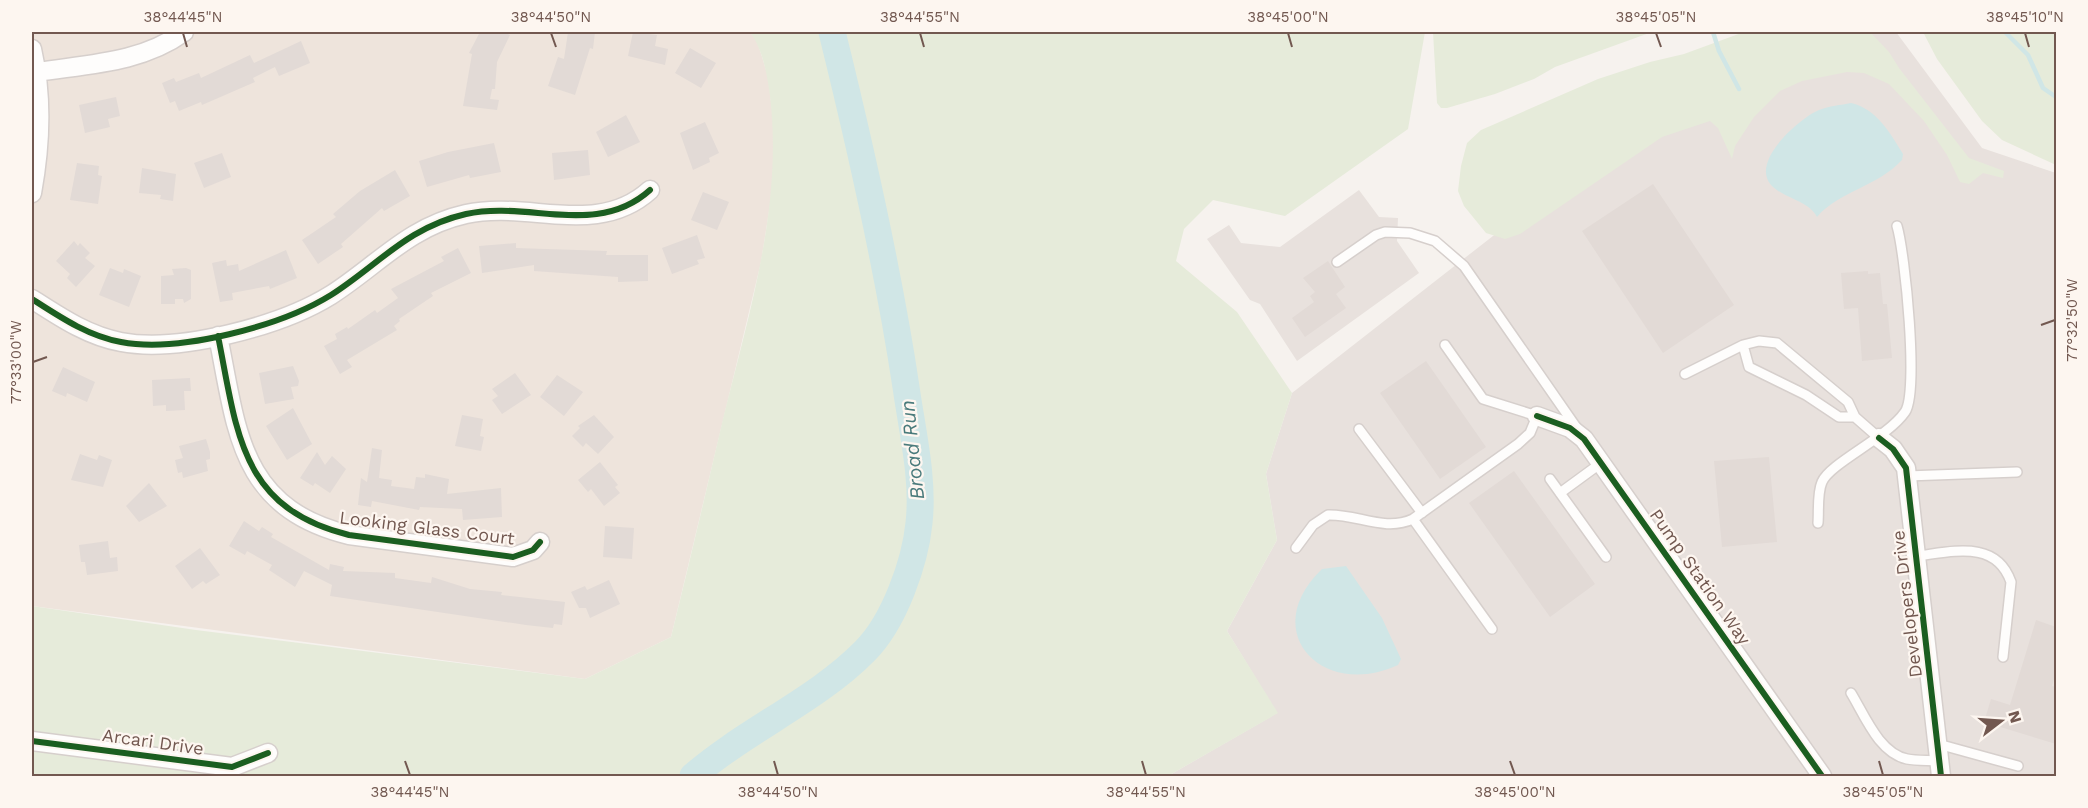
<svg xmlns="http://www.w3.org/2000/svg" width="2088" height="808" viewBox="0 0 2088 808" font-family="'Work Sans',sans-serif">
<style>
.residential{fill:#eee4dc}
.industrial{fill:#e8e1dd}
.green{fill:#e6ebda}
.water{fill:#d0e6e6}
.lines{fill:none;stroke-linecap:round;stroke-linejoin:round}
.stream{stroke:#d0e6e6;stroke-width:4.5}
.river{stroke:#d0e6e6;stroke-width:27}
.building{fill:#e2dad6}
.service-casing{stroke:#d6cfcc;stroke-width:12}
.minor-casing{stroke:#d6cfcc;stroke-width:21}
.service{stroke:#fefdfc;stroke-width:9}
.minor{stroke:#fefdfc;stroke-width:18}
.cycleway-casing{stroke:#fdf6f0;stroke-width:10}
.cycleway{stroke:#1b5e20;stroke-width:6}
.ticks{fill:none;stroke:#725850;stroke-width:2}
.labels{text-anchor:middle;stroke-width:4.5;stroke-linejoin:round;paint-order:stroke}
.street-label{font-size:18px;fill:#725850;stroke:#fdf6f0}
.water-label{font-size:20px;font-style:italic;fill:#497a7b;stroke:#fdf6f0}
.neatline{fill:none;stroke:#725850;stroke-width:2}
.ticks-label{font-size:15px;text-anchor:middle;fill:#725850}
</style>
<rect width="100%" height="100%" fill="#f6f2ee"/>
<path class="residential" d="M32 32H750L757 41 768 76 774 126 773 186 761 262 671 637 585 679 32 606Z"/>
<path class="industrial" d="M1754 32H1896L1982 148 2056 173V776H1168L1277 713 1227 631 1277 540 1266 474 1292 393Z
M1359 190 1379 217 1398 218 1397 241 1419 273 1297 361 1260 304 1250 300 1207 239 1229 225 1241 243 1280 247Z"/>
<path class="green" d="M750 32H1425L1408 129 1285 216 1213 200 1184 229 1176 261 1237 312 1292 393 1266 474 1277 540 1227 631 1278 713 1168 776H32V606L196 630 585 679 671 637C689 564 706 492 723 419 749 313 783 206 770 96 767 74 763 50 750 32Z
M1433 32H1652L1555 67 1534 79 1495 94 1447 108H1441L1437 103Z
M1744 32H1870L1889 52 1899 68 1969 158 2004 171 2003 178 1983 173 1969 184 1960 182 1947 155 1924 121 1889 84 1864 73 1847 72 1802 81 1780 91 1754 117 1735 146 1732 159 1718 128 1710 121 1662 137 1520 234 1505 239 1486 233 1464 206 1458 191 1461 166 1467 143 1481 130 1598 79 1650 62 1684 54Z
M1923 32H2056V165L2002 140 1982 121 1937 59Z"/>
<path class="water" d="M1851 103C1877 109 1890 133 1903 154L1902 160C1877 187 1839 191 1817 217 1808 200 1784 199 1771 185 1750 161 1800 118 1819 110 1829 106 1841 105 1851 103Z
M1346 566 1382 618 1401 659 1398 665C1322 700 1257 631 1322 569Z"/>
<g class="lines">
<path class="stream" d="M1713 32 1719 51 1739 89
M2005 32 2028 55 2043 88 2056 97"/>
<path class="river" d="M693 776C746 730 817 700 865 651 894 622 915 563 919 523 924 479 912 430 906 387 888 267 861 149 832 32"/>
</g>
<path class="building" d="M480 32H503L510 35 497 62 495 89H492L490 99 499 100 497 110 463 106 472 54 469 53Z
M568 32H595L593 49 590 48 575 95 548 86 558 57 564 59Z
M633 32 657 35 655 46 668 49 665 65 628 56Z
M301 41 310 63 279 76 275 67 253 78 255 82 202 105 201 102 179 111 175 101 170 103 162 83 174 78 176 82 199 73 201 78 250 55 254 63Z
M690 48 716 63 701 88 675 73Z
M116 97 120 116 108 119 110 127 85 133 79 105Z
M626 115 640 142 608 157 596 132Z
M705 122 719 153 709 158 710 162 693 170 680 133Z
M494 143 501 172 470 178 469 175 427 187 419 161 448 152Z
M588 150 590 175 554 180 552 153Z
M222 153 231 177 204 188 194 163Z
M77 163 99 166 98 175 102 176 98 204 70 200Z
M142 168 176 174 173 201 160 199 161 195 139 193Z
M395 170 410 196 384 211 382 208 341 244 343 247 318 264 302 240 336 217 333 214 360 191Z
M1653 184 1734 305 1663 353 1582 231Z
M703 192 729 202 717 230 691 220Z
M697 235 705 258 697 260 699 264 672 274 662 248Z
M74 241 78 246 80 243 90 253 85 258 95 266 76 287 67 278 70 274 56 261Z
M516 243V248L607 251 606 255H648V281L618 282V277L534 271V265L482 273 479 246Z
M458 248 471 273 431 293 433 296 399 319 400 321 394 326 397 330 347 360 352 367 340 374 324 346 337 339 335 334 347 327 348 329 375 310 377 313 398 298 391 289 444 261 441 257Z
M286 250 297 278 270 289 269 286 232 293 233 300 220 302 212 263 226 260 227 266 238 264 239 271Z
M1328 261 1345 287 1336 294 1346 308 1305 337 1292 318 1314 302 1310 296 1315 292 1303 278Z
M110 268 123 273 124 269 141 276 129 307 99 295Z
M186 268 191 270V299L184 303 183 299H175V304H161V276L174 275 172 269Z
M1868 271V274L1880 273 1883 304H1887L1892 358 1862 361 1858 308 1844 309 1841 273Z
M1426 361 1486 447 1440 479 1380 393Z
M293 366 299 381 298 386 291 387 294 399 265 404 259 373Z
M63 367 95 382 87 402 67 393 66 397 52 391Z
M515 373 531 395 502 414 492 400 498 396 492 389Z
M557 375 583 392 564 416 540 397Z
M190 378 191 391H184L185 410 166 411V405L153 406 152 380Z
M293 408 312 444 287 460 266 426Z
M462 415 483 419 480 436 484 437 481 451 455 446Z
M594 415 614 437 598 454 586 443 583 447 572 436 580 428 578 426Z
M206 439 210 452V459L206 460 208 471 183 478 182 472 178 473 175 460 183 458 179 446Z
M372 448 382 450 379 478 392 480 391 486 414 489 416 477 425 478V474L449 479 447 494 501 488 502 517 463 520 462 509 420 507 419 510 372 501 371 507 358 505 361 478 367 482Z
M317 452 325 465 332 456 346 469 330 493 315 483 313 486 300 478Z
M80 454 97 460 99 455 112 460 103 487 71 480Z
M1769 457 1777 542 1722 547 1714 461Z
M600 462 618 485 615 487 620 493 604 506 591 489 588 492 578 480Z
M1514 471 1595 584 1550 617 1469 503Z
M149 483 167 506 139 522 126 506Z
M244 521 259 531 262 527 273 534 271 537 329 570 330 564 344 567 343 571 395 573V578L431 583 432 577 470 589 502 592 501 595 565 602 562 625 554 624 553 628 526 625 330 596 332 585 304 571 295 587 269 570 272 565 247 551 245 555 229 546Z
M605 526 634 528 632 559 603 557Z
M108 541 110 558 117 557 118 571 87 575 85 562H81L79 545Z
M200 548 220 575 206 584 203 581 192 589 175 566Z
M609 580 620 604 590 618 586 608H579L571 592 585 586 587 590Z
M2036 620 2056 627V672L2052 686 2056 687V744L1984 722 1991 699 2010 705Z"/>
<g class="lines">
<defs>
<path id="service" d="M1337 262 1376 235 1385 232 1410 233 1435 241 1464 266 1576 427
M1445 345 1483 399 1537 416 1530 433 1518 444 1413 519 1492 629
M1685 374 1743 345
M1855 417H1839L1806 395 1749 367 1743 345 1759 341 1777 343 1848 402 1855 417 1879 438
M1359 429 1422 513
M1907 476 2017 472
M1550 479 1606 557
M1560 493 1601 463
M1818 523C1819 511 1817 493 1822 482 1830 463 1887 438 1905 412 1919 392 1905 253 1897 226
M1296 548 1313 525 1328 515C1358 514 1384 532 1413 519
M1916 556C1952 552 1996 539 2011 582L2003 657
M1851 693C1865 716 1879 753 1907 759 1917 761 1929 760 1940 761
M1938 744 2018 766"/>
<path id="minor" d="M32 49C43 97 41 144 32 193
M37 72C89 64 141 63 184 32
M32 299C60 317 88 336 121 342 179 353 281 326 331 295 378 265 408 227 466 214 528 200 597 238 650 190
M218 336C237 430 239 508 349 535L513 557 533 550 540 542
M1537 416 1570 428 1584 439 1822 776
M1879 438 1893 449 1906 468 1941 776
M32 741 232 767 268 753"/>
</defs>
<use href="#service" class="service-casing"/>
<use href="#minor" class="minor-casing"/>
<use href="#service" class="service"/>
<use href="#minor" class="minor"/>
<defs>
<path id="cycleway" d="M32 299C60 317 88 336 121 342 179 353 281 326 331 295 378 265 408 227 466 214 528 200 597 238 650 190
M218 336C237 430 239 508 349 535L513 557 533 550 540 542
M1537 416 1570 428 1584 439 1822 776
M1879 438 1893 449 1906 468 1941 776
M32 741 232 767 268 753"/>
</defs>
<use href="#cycleway" class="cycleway-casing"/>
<use href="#cycleway" class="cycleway"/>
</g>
<path class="ticks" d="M183 33 187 47M551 33 556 47M920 33 924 47M1288 33 1292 47M1656 33 1661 47M2025 33 2029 47M2041 325 2055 320M33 362 47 357M405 761 410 775M774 761 778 775M1142 761 1146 775M1510 761 1515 775M1879 761 1883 775"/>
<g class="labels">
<g class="street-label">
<text transform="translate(427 528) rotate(7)" y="6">Looking Glass Court</text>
<text transform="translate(1700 577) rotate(55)" y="6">Pump Station Way</text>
<text transform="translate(1907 604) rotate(-97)" y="6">Developers Drive</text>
<text transform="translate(153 742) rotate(8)" y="6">Arcari Drive</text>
</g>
<g class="water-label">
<text transform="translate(912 450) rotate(-96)" y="7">Broad Run</text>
</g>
</g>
<rect width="2088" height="808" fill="none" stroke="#fdf6f0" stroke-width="66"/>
<g transform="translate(2001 721) rotate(73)" stroke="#fdf6f0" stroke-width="4.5" paint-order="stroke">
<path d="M0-4.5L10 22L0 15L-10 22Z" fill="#725850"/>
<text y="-9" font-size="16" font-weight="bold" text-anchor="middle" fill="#725850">N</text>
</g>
<rect x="33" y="33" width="2022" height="742" class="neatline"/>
<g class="ticks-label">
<text x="183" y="22">38°44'45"N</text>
<text x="551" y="22">38°44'50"N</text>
<text x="920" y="22">38°44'55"N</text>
<text x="1288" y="22">38°45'00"N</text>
<text x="1656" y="22">38°45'05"N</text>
<text x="2025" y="22">38°45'10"N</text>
<text transform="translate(2072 320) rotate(-90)" y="5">77°32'50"W</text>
<text transform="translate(16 362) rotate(-90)" y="5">77°33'00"W</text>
<text x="410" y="797">38°44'45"N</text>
<text x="778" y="797">38°44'50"N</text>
<text x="1146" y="797">38°44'55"N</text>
<text x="1515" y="797">38°45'00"N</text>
<text x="1883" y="797">38°45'05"N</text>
</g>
</svg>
